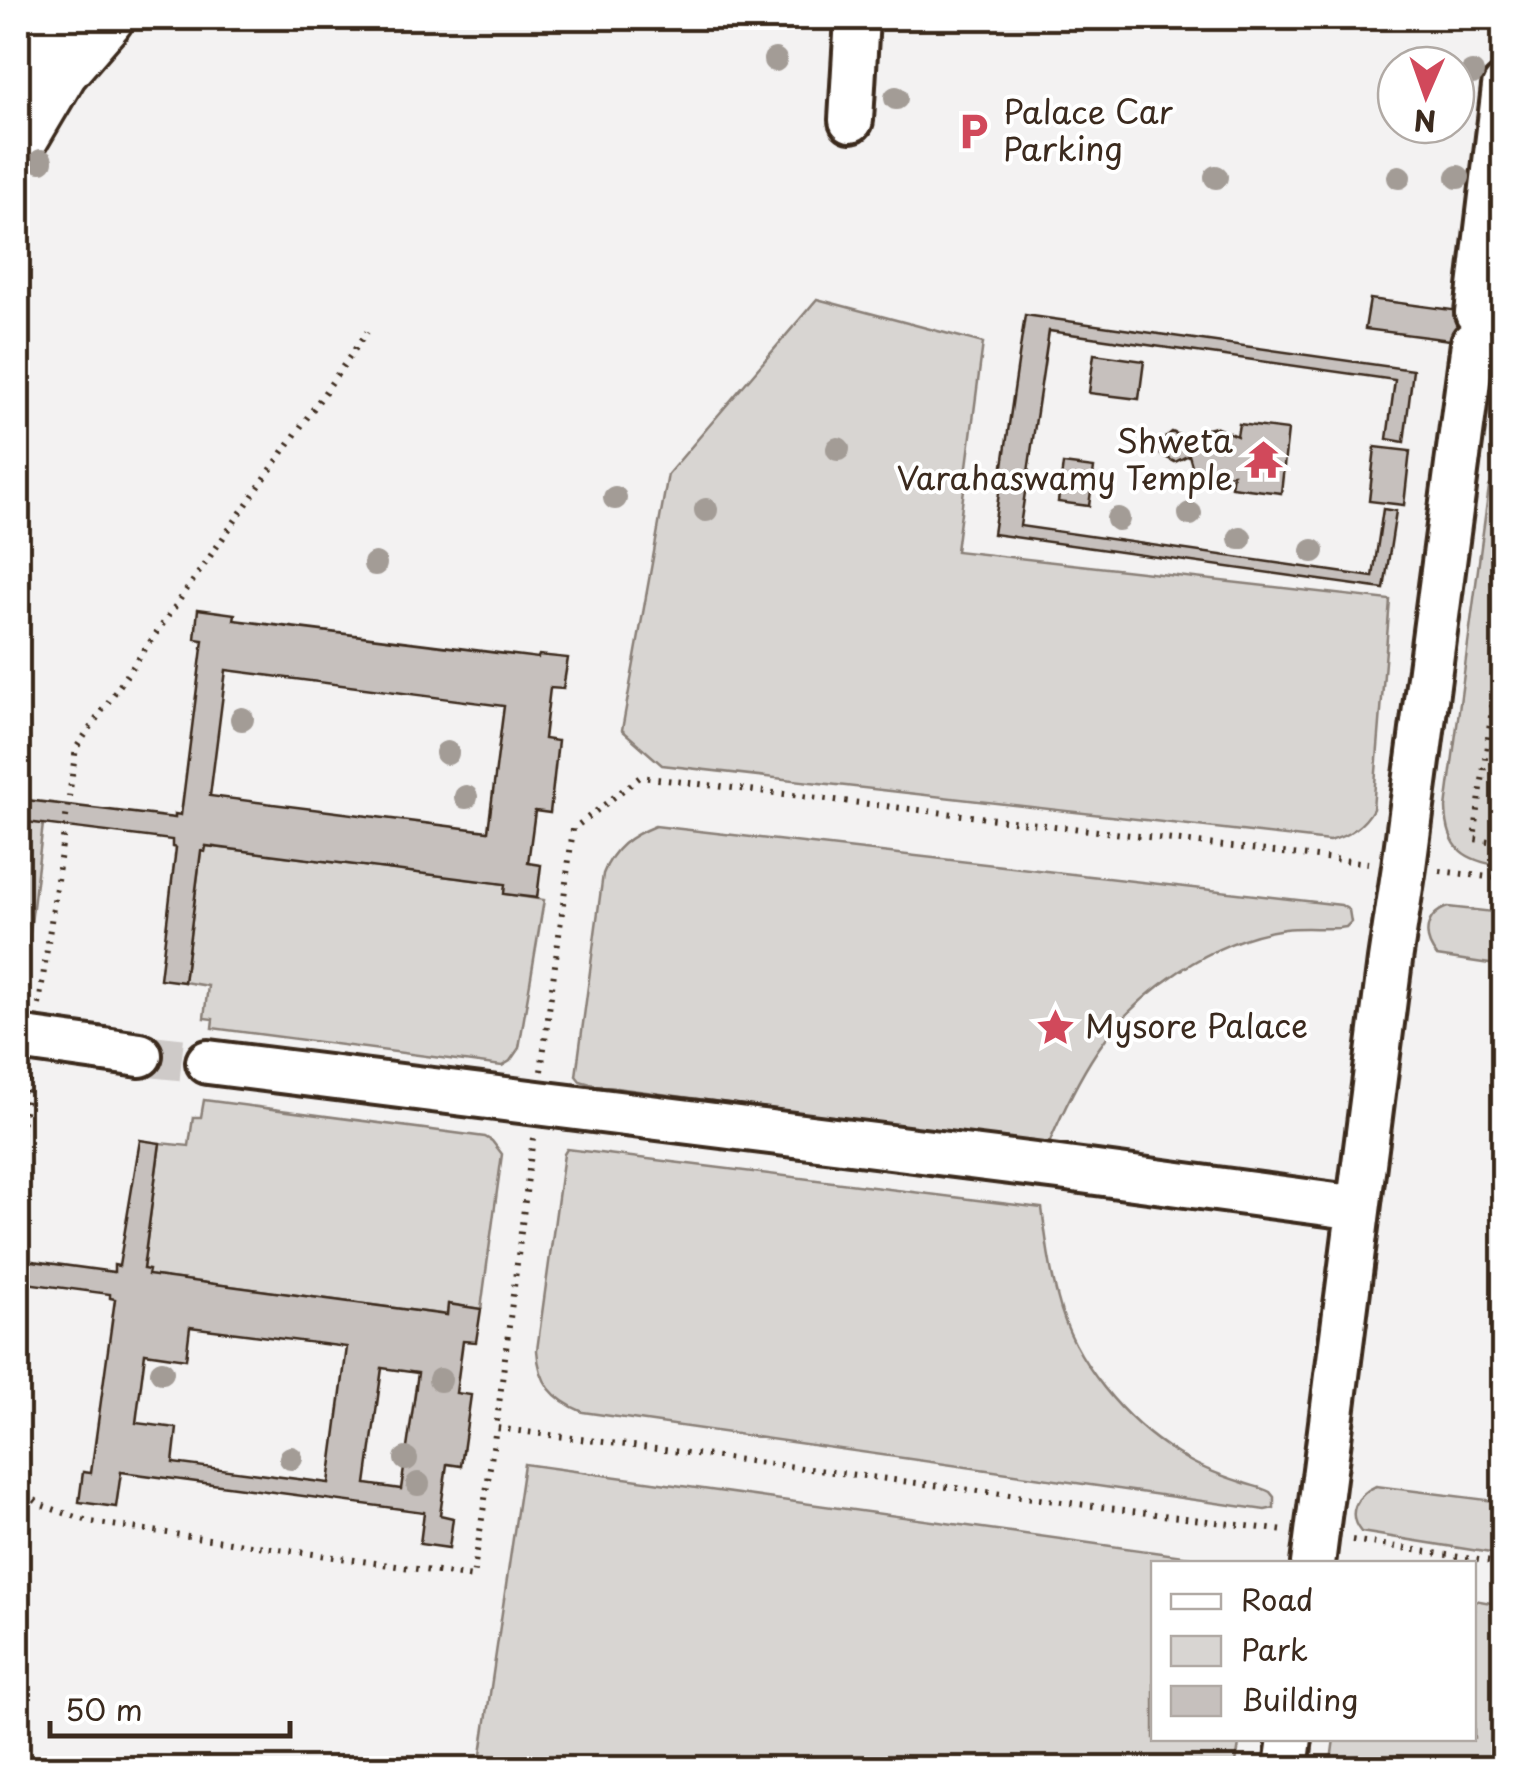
<svg xmlns="http://www.w3.org/2000/svg" width="1521" height="1786" viewBox="0 0 1521 1786" font-family="'Playpen Sans',sans-serif">
<style>
.green{fill:#d8d5d2;stroke:#8a8078;stroke-width:2.5}
.building{fill:#c6c0bd;stroke:#3b2a1e;stroke-width:2.5;fill-rule:evenodd}
.lines{fill:none;stroke-linecap:round;stroke-linejoin:round}
.minor-tunnel{stroke:#cecac8;stroke-width:42;stroke-dasharray:42 21;stroke-linecap:butt}
.minor-casing{stroke:#3b2a1e;stroke-width:50}
.major-casing{stroke:#3b2a1e;stroke-width:62}
.path{stroke:#3b2a1e;stroke-width:6;stroke-dasharray:2.5 8;stroke-linecap:butt}
.minor{stroke:#fff;stroke-width:42}
.major{stroke:#fff;stroke-width:55}
.tree{fill:#a39c96}
.labels{text-anchor:middle;stroke-width:8;stroke-linejoin:round;paint-order:stroke}
.poi-label{font-size:32px;fill:#3b2a1e;stroke:#fff;text-anchor:start}
</style>
<rect width="100%" height="100%" fill="#f3f2f2"/>
<filter id="ink" filterUnits="userSpaceOnUse"><feTurbulence type="fractalNoise" baseFrequency=".01" numOctaves="2"/><feDisplacementMap in="SourceGraphic" scale="20" xChannelSelector="R" yChannelSelector="G"/><feConvolveMatrix kernelMatrix="1 2 1 2 8 2 1 2 1" color-interpolation-filters="sRGB"/></filter>
<g filter="url(#ink)">
<path class="green" d="M817 299 983 343 956 551 1390 600 1373 809C1363 827 1348 836 1329 841L662 765 622 730 668 474Z
M1503 468V866C1465 861 1447 850 1446 808L1489 487Z
M18 821 43 824 26 965 18 964Z
M655 826 1341 905 1349 910 1351 922 1346 927 1339 928C1321 929 1303 927 1285 929 1214 939 1137 991 1097 1051 1077 1081 1062 1113 1048 1146L594 1085 580 1081 576 1076 603 874C613 848 630 836 655 826Z
M206 846 505 884V894L544 900 519 1048 510 1061 502 1066 212 1028 213 1019 204 1018 208 986 184 982 201 851H205Z
M1448 907 1503 913V966L1437 956C1422 938 1424 915 1448 907Z
M204 1100 485 1137 492 1141 502 1154 481 1309 449 1304 447 1315 148 1275 143 1269 160 1143 189 1146 193 1117H201Z
M567 1149 1042 1208C1046 1239 1050 1270 1058 1299 1073 1360 1125 1422 1178 1454 1198 1467 1219 1475 1241 1482 1251 1486 1261 1487 1270 1492L1274 1497V1508L1265 1510 583 1412C552 1399 539 1383 537 1350L564 1154Z
M524 1464 1233 1563 1154 1564V1738L1240 1739 1235 1768H479Z
M1376 1486 1503 1502V1555L1361 1532C1346 1514 1356 1495 1376 1486Z
M1474 1600 1503 1605V1768H1330L1334 1739 1474 1738Z"/>
<path class="building" d="M1370 299 1504 317V347L1365 329Z
M1025 315 1413 370 1404 442 1387 439 1395 380 1049 331 1020 526 1373 577 1383 509 1396 511 1384 589 993 534Z
M1094 354 1144 361 1139 399 1089 393Z
M1239 424 1288 430 1281 493 1231 487 1233 474 1212 477 1193 469 1189 455 1175 462 1161 455V441L1172 432 1189 439 1198 431 1215 427 1237 436Z
M1375 447 1410 451 1404 505 1369 501Z
M1063 464 1094 468 1089 506 1058 502Z
M198 609 235 614 234 620 538 658 539 655 568 658 563 689 550 688 544 739 558 741 550 813 535 811 528 863 541 865 537 898 504 894 505 884 206 846 205 852 201 851 184 982 160 979 176 848 172 847V840L18 821V799L175 818V814L181 815 203 640 195 639ZM226 670 504 706 488 831 210 796Z
M140 1140 160 1143 143 1269 149 1270 148 1275 447 1315 448 1304 481 1309 476 1342 463 1341 456 1393 471 1395 461 1466 447 1464 440 1515 453 1518 449 1548 420 1544 424 1512 121 1472 116 1507 79 1502 83 1472 91 1473 115 1299 110 1298V1294L18 1282V1259L114 1272V1265L119 1266ZM190 1327 347 1347 329 1483 173 1463 177 1428 136 1423 145 1353 186 1359ZM382 1368 418 1373 401 1489 366 1484Z"/>
<g class="lines">
<path class="minor-tunnel" d="M140 1055 208 1062"/>
<defs>
<path id="minor" d="M851 120 857 18
M1477 313 1504 87
M18 1038 140 1055
M208 1062 1059 1168 1358 1208
M1313 1564 1390 960 1404 867 1473 343
M1286 1768 1290 1738"/>
<path id="major" d="M18 57 44 18
M18 141 60 70 105 18"/>
</defs>
<use href="#minor" class="minor-casing"/>
<use href="#major" class="major-casing"/>
<path class="path" d="M1504 622 1474 839 1504 843
M1440 871 1504 879
M39 1005 76 748 367 332
M541 1071 573 829 640 777 1368 863
M533 1138 496 1428 1285 1531
M18 1155 30 1072
M18 1487 41 1505 91 1522 473 1577 496 1428
M1352 1540 1504 1564
M1490 1768 1504 1751"/>
<use href="#minor" class="minor"/>
<use href="#major" class="major"/>
</g>
<g class="tree">
<circle cx="775" cy="60" r="12"/>
<circle cx="1472" cy="73" r="12"/>
<circle cx="896" cy="98" r="12"/>
<circle cx="41" cy="161" r="12"/>
<circle cx="1216" cy="177" r="12"/>
<circle cx="1399" cy="177" r="12"/>
<circle cx="1458" cy="177" r="12"/>
<circle cx="838" cy="449" r="12"/>
<circle cx="615" cy="498" r="12"/>
<circle cx="706" cy="510" r="12"/>
<circle cx="1190" cy="514" r="12"/>
<circle cx="1118" cy="519" r="12"/>
<circle cx="1240" cy="538" r="12"/>
<circle cx="1313" cy="551" r="12"/>
<circle cx="375" cy="564" r="12"/>
<circle cx="242" cy="719" r="12"/>
<circle cx="447" cy="753" r="12"/>
<circle cx="466" cy="797" r="12"/>
<circle cx="162" cy="1372" r="12"/>
<circle cx="440" cy="1380" r="12"/>
<circle cx="291" cy="1458" r="12"/>
<circle cx="406" cy="1459" r="12"/>
<circle cx="418" cy="1484" r="12"/>
</g>
</g>
<defs>
<symbol id="parking-bare" viewBox="-9 -9 18 18"><path d="M-3.5-5.5H1a3.5 3.5 0 0 1 0 7H-1V5.5H-3.5ZM-1-3.4V-.6H.8a1.4 1.4 0 0 0 0-2.8Z" fill="#d1495b" stroke="#fff" stroke-width="2.5" paint-order="stroke"/></symbol>
<symbol id="temple-bare" viewBox="-9 -9 18 18"><path d="M0-6L5-2H3V0L6.5 2.5H4V6H1.5V3h-3V6H-4V2.5H-6.5L-3 0V-2H-5Z" fill="#d1495b" stroke="#fff" stroke-width="2.5" paint-order="stroke"/></symbol>
<symbol id="sight-bare" viewBox="-9 -9 18 18"><path d="M0-6L1.8-2.2L6-1.7L2.9 1.2L3.7 5.4L0 3.3L-3.7 5.4L-2.9 1.2L-6-1.7L-1.8-2.2Z" fill="#d1495b" stroke="#fff" stroke-width="2.5" paint-order="stroke"/></symbol>
</defs>
<g fill-rule="evenodd">
<use href="#parking-bare" x="946" y="104" width="55" height="55"/>
<use href="#temple-bare" x="1236" y="432" width="55" height="55"/>
<use href="#sight-bare" x="1028" y="1000" width="55" height="55"/>
</g>
<g class="labels">
<g class="poi-label">
<text x="1003" y="124">Palace Car<tspan x="1003" dy="37">Parking</tspan></text>
<text x="1233" y="453" text-anchor="end">Shweta<tspan x="1233" dy="37">Varahaswamy Temple</tspan></text>
<text x="1085" y="1038">Mysore Palace</text>
</g>
</g>
<rect width="1521" height="1786" fill="none" stroke="#fff" stroke-width="60"/>
<rect x="30" y="30" width="1461" height="1726" fill="none" stroke="#3b2a1e" stroke-width="4" filter="url(#ink)"/>
<rect x="1151" y="1561" width="325" height="180" fill="#ffffff" stroke="#b1aaa5" stroke-width="2.5"/>
<rect x="1171" y="1594" width="50" height="15" fill="#ffffff" stroke="#b1aaa5" stroke-width="2.5"/>
<text x="1241" y="1611" font-size="30" fill="#3b2a1e">Road</text>
<rect x="1171" y="1636" width="50" height="30" fill="#d8d5d2" stroke="#b1aaa5" stroke-width="2.5"/>
<text x="1241" y="1661" font-size="30" fill="#3b2a1e">Park</text>
<rect x="1171" y="1686" width="50" height="30" fill="#c6c0bd" stroke="#b1aaa5" stroke-width="2.5"/>
<text x="1241" y="1711" font-size="30" fill="#3b2a1e">Building</text>
<g transform="translate(1426 95) rotate(182)"><circle r="48" fill="#ffffff" stroke="#b1aaa5" stroke-width="2.5"/>
<path d="M0-8L18 38L0 25L-18 38Z" fill="#d1495b"/>
<text y="-15" font-size="28" font-weight="bold" text-anchor="middle" fill="#3b2a1e">N</text>
</g>
<path d="M50 1721v15h240v-15" fill="none" stroke="#3b2a1e" stroke-width="5"/>
<text x="65" y="1721" font-size="30" fill="#3b2a1e" stroke="#ffffff" stroke-width="8" paint-order="stroke">50 m</text>
</svg>
